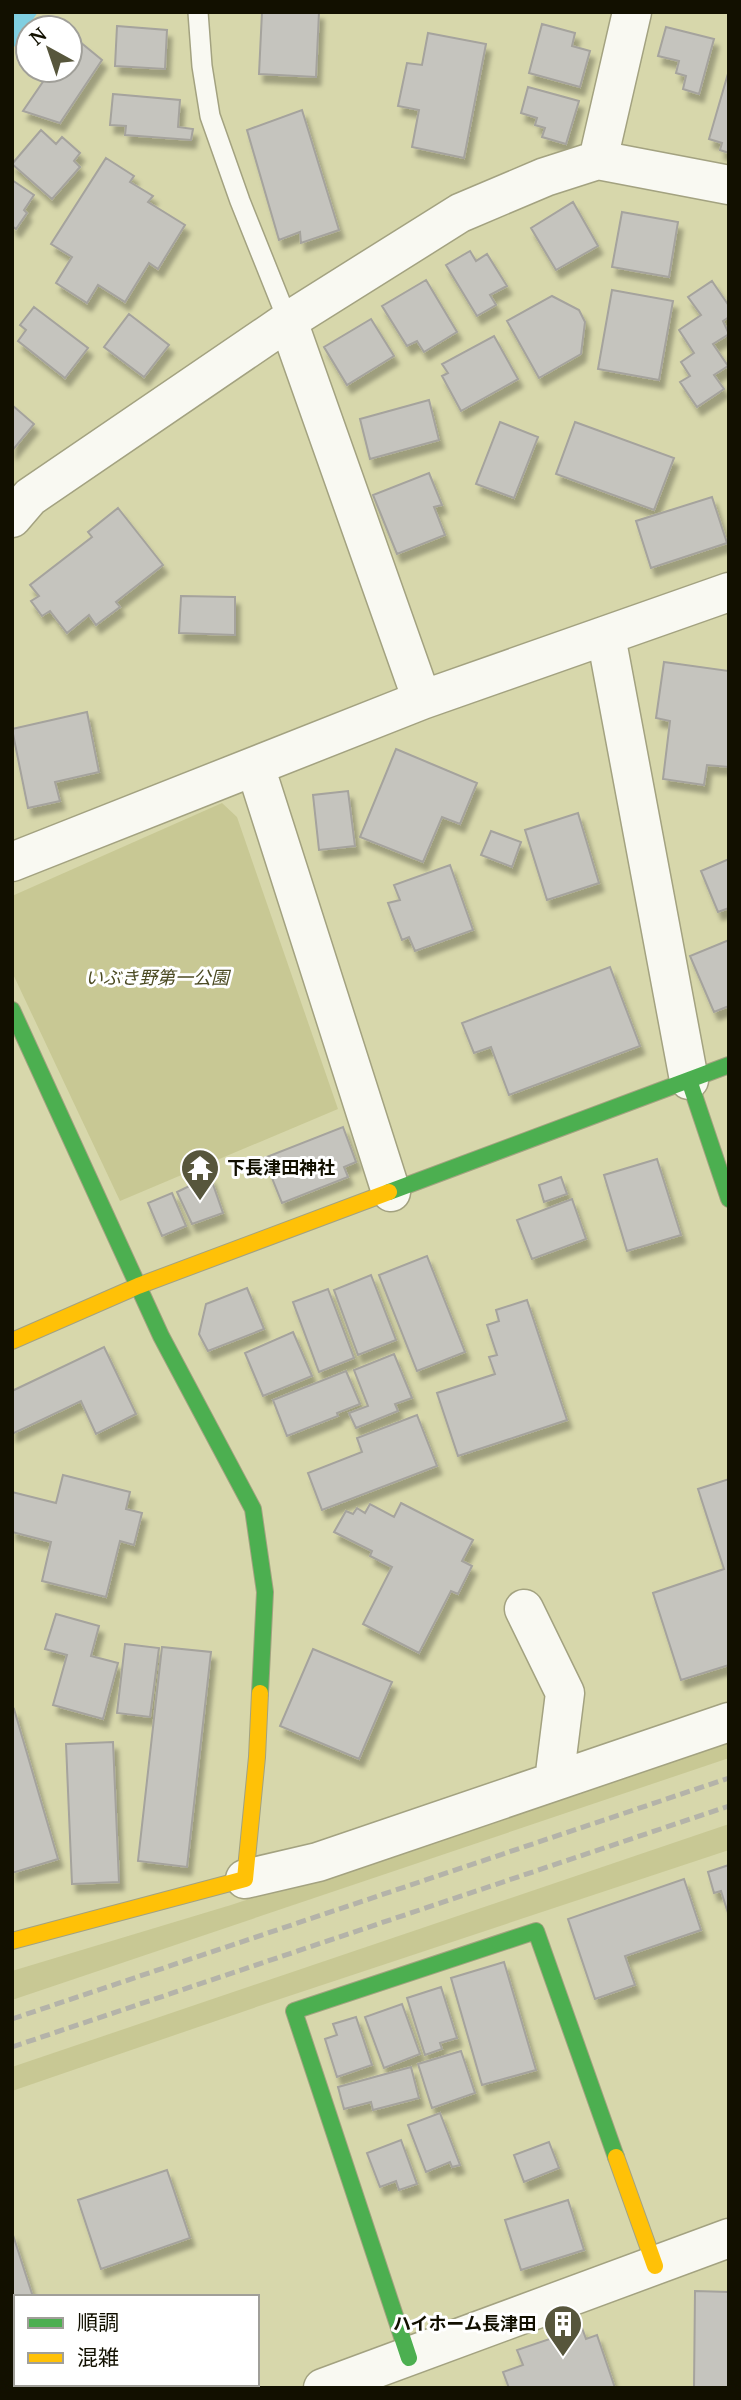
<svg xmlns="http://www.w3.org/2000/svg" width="741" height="2400" viewBox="0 0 741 2400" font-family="'Noto Serif','Noto Sans JP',serif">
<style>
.green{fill:#c8c894}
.water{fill:#80cfe1}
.building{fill:#c5c4be;stroke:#a5a39d;stroke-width:2;filter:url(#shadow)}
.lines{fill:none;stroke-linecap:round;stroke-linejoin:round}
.lane-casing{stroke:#a3a280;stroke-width:22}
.street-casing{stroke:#a3a280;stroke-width:41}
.fast-casing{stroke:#a3a280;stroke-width:18}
.slow-casing{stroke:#a3a280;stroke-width:18}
.lane{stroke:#f9f9f2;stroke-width:19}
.street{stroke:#f9f9f2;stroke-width:38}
.fast{stroke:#4caf50;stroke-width:16}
.slow{stroke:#ffc107;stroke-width:16}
.rail{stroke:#b4b3a9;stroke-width:5;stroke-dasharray:10 5;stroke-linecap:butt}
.labels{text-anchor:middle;stroke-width:6;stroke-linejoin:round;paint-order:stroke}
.park-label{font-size:18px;font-style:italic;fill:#4c4b23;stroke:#fff}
.poi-label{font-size:18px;font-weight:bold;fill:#121000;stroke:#fff;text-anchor:start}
</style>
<defs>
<filter id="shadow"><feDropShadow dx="4.5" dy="8" stdDeviation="2" flood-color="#0004"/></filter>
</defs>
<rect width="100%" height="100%" fill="#d7d7ab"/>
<path class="green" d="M222 803 237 817 338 1109 120 1201 12 972V896Z
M729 1740V1758L12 2000V1971L231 1905Z
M729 1824V1850L271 2002 12 2091V2067Z"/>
<path class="water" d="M12 12H38L12 50Z"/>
<path class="building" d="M262 12H319L316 77 259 74Z
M542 24 575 33 572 46 590 51 580 87 529 73Z
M117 26 167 30 165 69 115 66Z
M666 27 714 39 699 94 683 89 686 76 676 73 679 61 658 56Z
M428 33 486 44 464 158 412 147 419 110 398 106 407 63 422 65Z
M74 37 102 60 60 123 23 111 51 70H70V43Z
M729 70V153L720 150 722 143 709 139Z
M528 87 579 101 566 144 542 137 545 128 535 125 537 118 521 113Z
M113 94 180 100 178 127 193 129 191 140 125 135 126 126 110 125Z
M302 110 339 230 301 243 300 232 279 240 247 130Z
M41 130 56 144 62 137 80 153 74 161 80 167 52 199 12 164Z
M106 158 134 176 130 182 153 196 148 202 185 225 158 269 149 263 125 302 98 285 87 303 56 283 72 257 51 244Z
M12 180 34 195 24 210 27 213 16 229 12 226Z
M573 202 598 246 556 270 531 228Z
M622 212 678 222 669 277 612 267Z
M470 251 476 261 487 254 507 286 490 295 496 305 477 316 446 265Z
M426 280 457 332 424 352 417 341 407 346 382 306Z
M712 281 729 306V317L723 321 729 334 713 344 728 366 714 375 724 389 697 407 680 382 690 376 681 362 694 353 679 330 701 315 688 297Z
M612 290 673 301 659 380 598 369Z
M552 296 579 310 585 322 581 354 539 378 507 321Z
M34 307 88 348 65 378 18 341 26 330 20 325Z
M129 314 169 345 144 377 104 347Z
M371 319 394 356 347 385 324 347Z
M494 336 518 379 461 411 442 376 448 373 442 364Z
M429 400 439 440 370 459 360 419Z
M12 405 34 424 12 451Z
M500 422 538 437 514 498 476 484Z
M575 422 674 458 654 510 556 474Z
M429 473 442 505 434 507 445 535 397 554 373 495Z
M712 497 727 543 651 568 636 521Z
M118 508 163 565 116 602 120 607 96 625 89 615 67 633 50 611 42 616 31 601 39 596 30 585 92 537 88 532Z
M181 596 235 597V635L179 633Z
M664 662 729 671V767L707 765 704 785 663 779 670 721 656 718Z
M87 712 99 772 55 782 60 801 28 808 12 729Z
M396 749 477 783 460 824 442 817 423 862 360 837Z
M348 791 355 846 319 850 313 795Z
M578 813 599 883 547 900 525 830Z
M491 831 521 842 512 867 481 855Z
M729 859V908L718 912 701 871Z
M450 865 473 930 415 951 409 937 402 940 388 903 400 900 394 885Z
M729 940V1006L714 1012 690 956Z
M610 967 640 1046 509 1095 491 1047 474 1053 462 1023Z
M343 1127 356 1162 344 1167 348 1177 282 1203 264 1158Z
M657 1159 681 1235 627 1251 604 1175Z
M210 1176 223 1213 192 1224 177 1192Z
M561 1177 567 1194 544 1202 539 1185Z
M172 1193 186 1226 162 1236 148 1203Z
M572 1199 586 1239 532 1259 517 1220Z
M427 1256 465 1352 417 1371 379 1275Z
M371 1275 396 1340 358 1355 334 1290Z
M247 1288 264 1329 208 1351 199 1334 206 1304Z
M328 1289 354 1358 319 1372 293 1302Z
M527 1300 567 1420 458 1456 437 1393 495 1374 489 1357 497 1355 487 1325 499 1321 496 1310Z
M293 1332 312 1376 263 1396 245 1353Z
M104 1347 136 1414 96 1434 81 1401 12 1434V1391Z
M394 1354 412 1398 395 1404 398 1411 356 1428 349 1413 368 1406 354 1370Z
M346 1371 360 1404 337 1413 338 1416 287 1436 273 1400Z
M417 1415 437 1466 322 1510 308 1473 362 1452 357 1438Z
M63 1475 130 1492 126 1509 142 1513 134 1545 120 1541 106 1597 42 1581 51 1542 12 1532V1492L56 1503Z
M729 1479V1665L681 1680 653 1593 724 1569 698 1489Z
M401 1503 473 1540 462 1561 472 1566 458 1594 451 1591 419 1653 363 1624 392 1567 370 1556 372 1551 334 1532 346 1511 353 1514 357 1508 365 1513 370 1504 394 1517Z
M56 1614 99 1626 91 1656 118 1663 103 1719 53 1705 67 1655 45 1649Z
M125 1644 159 1648 150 1717 117 1713Z
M162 1647 211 1652 187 1867 138 1861Z
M313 1649 392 1682 359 1759 280 1726Z
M14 1709 58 1859 12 1873V1710Z
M113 1742 119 1882 72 1884 66 1744Z
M729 1865V1912L728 1913 721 1891 714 1893 708 1872Z
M684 1879 701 1930 625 1956 635 1985 595 1999 568 1919Z
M504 1962 536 2070 482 2085 451 1978Z
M441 1987 457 2038 440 2043 442 2049 425 2055 407 1998Z
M402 2004 420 2054 384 2068 365 2017Z
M356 2017 372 2065 337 2077 325 2039 337 2035 333 2024Z
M461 2051 475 2093 432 2108 418 2064Z
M411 2067 419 2098 373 2110 371 2102 344 2109 338 2087Z
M440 2113 460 2165 452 2167 450 2162 426 2172 408 2125Z
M401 2140 417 2184 399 2190 396 2181 380 2187 367 2153Z
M549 2142 559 2168 524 2182 514 2155Z
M167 2170 190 2238 101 2269 78 2200Z
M568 2200 584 2250 521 2270 505 2220Z
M12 2232 33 2297H16V2384H61L62 2388H12Z
M695 2291 729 2292V2388H694Z
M582 2328 586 2339 597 2335 615 2388H509L503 2372 523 2365 517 2350Z"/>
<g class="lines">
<defs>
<path id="lane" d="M198 12 202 66 210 116 240 201 288 321"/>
<path id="street" d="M598 160 632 12
M288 321 422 700
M12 518 30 497 288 321 460 213 545 177 598 160 729 185
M606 636 689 1080
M255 766 391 1192
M12 862 422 700 729 592
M524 1609 565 1693 554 1781
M245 1879 318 1862 729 1722
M323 2388 729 2238"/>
<path id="fast" d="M12 1010 161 1336 253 1509 265 1592 260 1693
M689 1080 729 1199
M389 1192 729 1065
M409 2358 294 2011 536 1931 616 2157"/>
<path id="slow" d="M12 1341 138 1286 389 1192
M12 1941 245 1879 257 1757 260 1693
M616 2157 655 2266"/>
</defs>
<use href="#lane" class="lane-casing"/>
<use href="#street" class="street-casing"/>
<use href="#fast" class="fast-casing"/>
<use href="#slow" class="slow-casing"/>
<use href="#lane" class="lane"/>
<use href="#street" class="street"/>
<use href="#fast" class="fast"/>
<use href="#slow" class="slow"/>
<path class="rail" d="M12 2019 729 1778
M12 2047 729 1806"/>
</g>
<defs>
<symbol id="temple-pin" viewBox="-11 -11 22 30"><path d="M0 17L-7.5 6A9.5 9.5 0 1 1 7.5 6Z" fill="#57563c" stroke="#fff"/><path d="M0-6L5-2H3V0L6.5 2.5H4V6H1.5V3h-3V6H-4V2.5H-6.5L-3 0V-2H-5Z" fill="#fff"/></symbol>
<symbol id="building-pin" viewBox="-11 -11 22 30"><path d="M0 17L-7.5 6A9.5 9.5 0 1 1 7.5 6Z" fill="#57563c" stroke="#fff"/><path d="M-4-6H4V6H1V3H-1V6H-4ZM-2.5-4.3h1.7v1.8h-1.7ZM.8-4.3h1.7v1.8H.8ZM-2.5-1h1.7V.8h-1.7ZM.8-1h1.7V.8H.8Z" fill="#fff"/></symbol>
</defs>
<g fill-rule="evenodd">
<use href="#temple-pin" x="178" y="1146" width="44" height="60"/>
<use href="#building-pin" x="541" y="2302" width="44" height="60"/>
</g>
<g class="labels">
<g class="park-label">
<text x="157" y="984">いぶき野第一公園</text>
</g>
<g class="poi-label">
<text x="227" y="1174">下長津田神社</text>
<text x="536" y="2330" text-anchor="end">ハイホーム長津田</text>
</g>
</g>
<rect width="741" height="2400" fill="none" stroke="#121000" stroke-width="28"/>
<rect x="14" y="2295" width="245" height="91" fill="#ffffff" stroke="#a09f99" stroke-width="2"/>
<rect x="28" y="2318" width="35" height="10" fill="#4caf50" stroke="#a09f99" stroke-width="2"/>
<text x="77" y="2330" font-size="21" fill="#121000">順調</text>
<rect x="28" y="2353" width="35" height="10" fill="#ffc107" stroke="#a09f99" stroke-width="2"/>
<text x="77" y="2365" font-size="21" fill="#121000">混雑</text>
<g transform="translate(49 49) rotate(320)"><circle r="33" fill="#ffffff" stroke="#a09f99" stroke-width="2"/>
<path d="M0-5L12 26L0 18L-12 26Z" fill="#57563c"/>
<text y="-10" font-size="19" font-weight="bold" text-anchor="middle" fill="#121000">N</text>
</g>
</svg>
